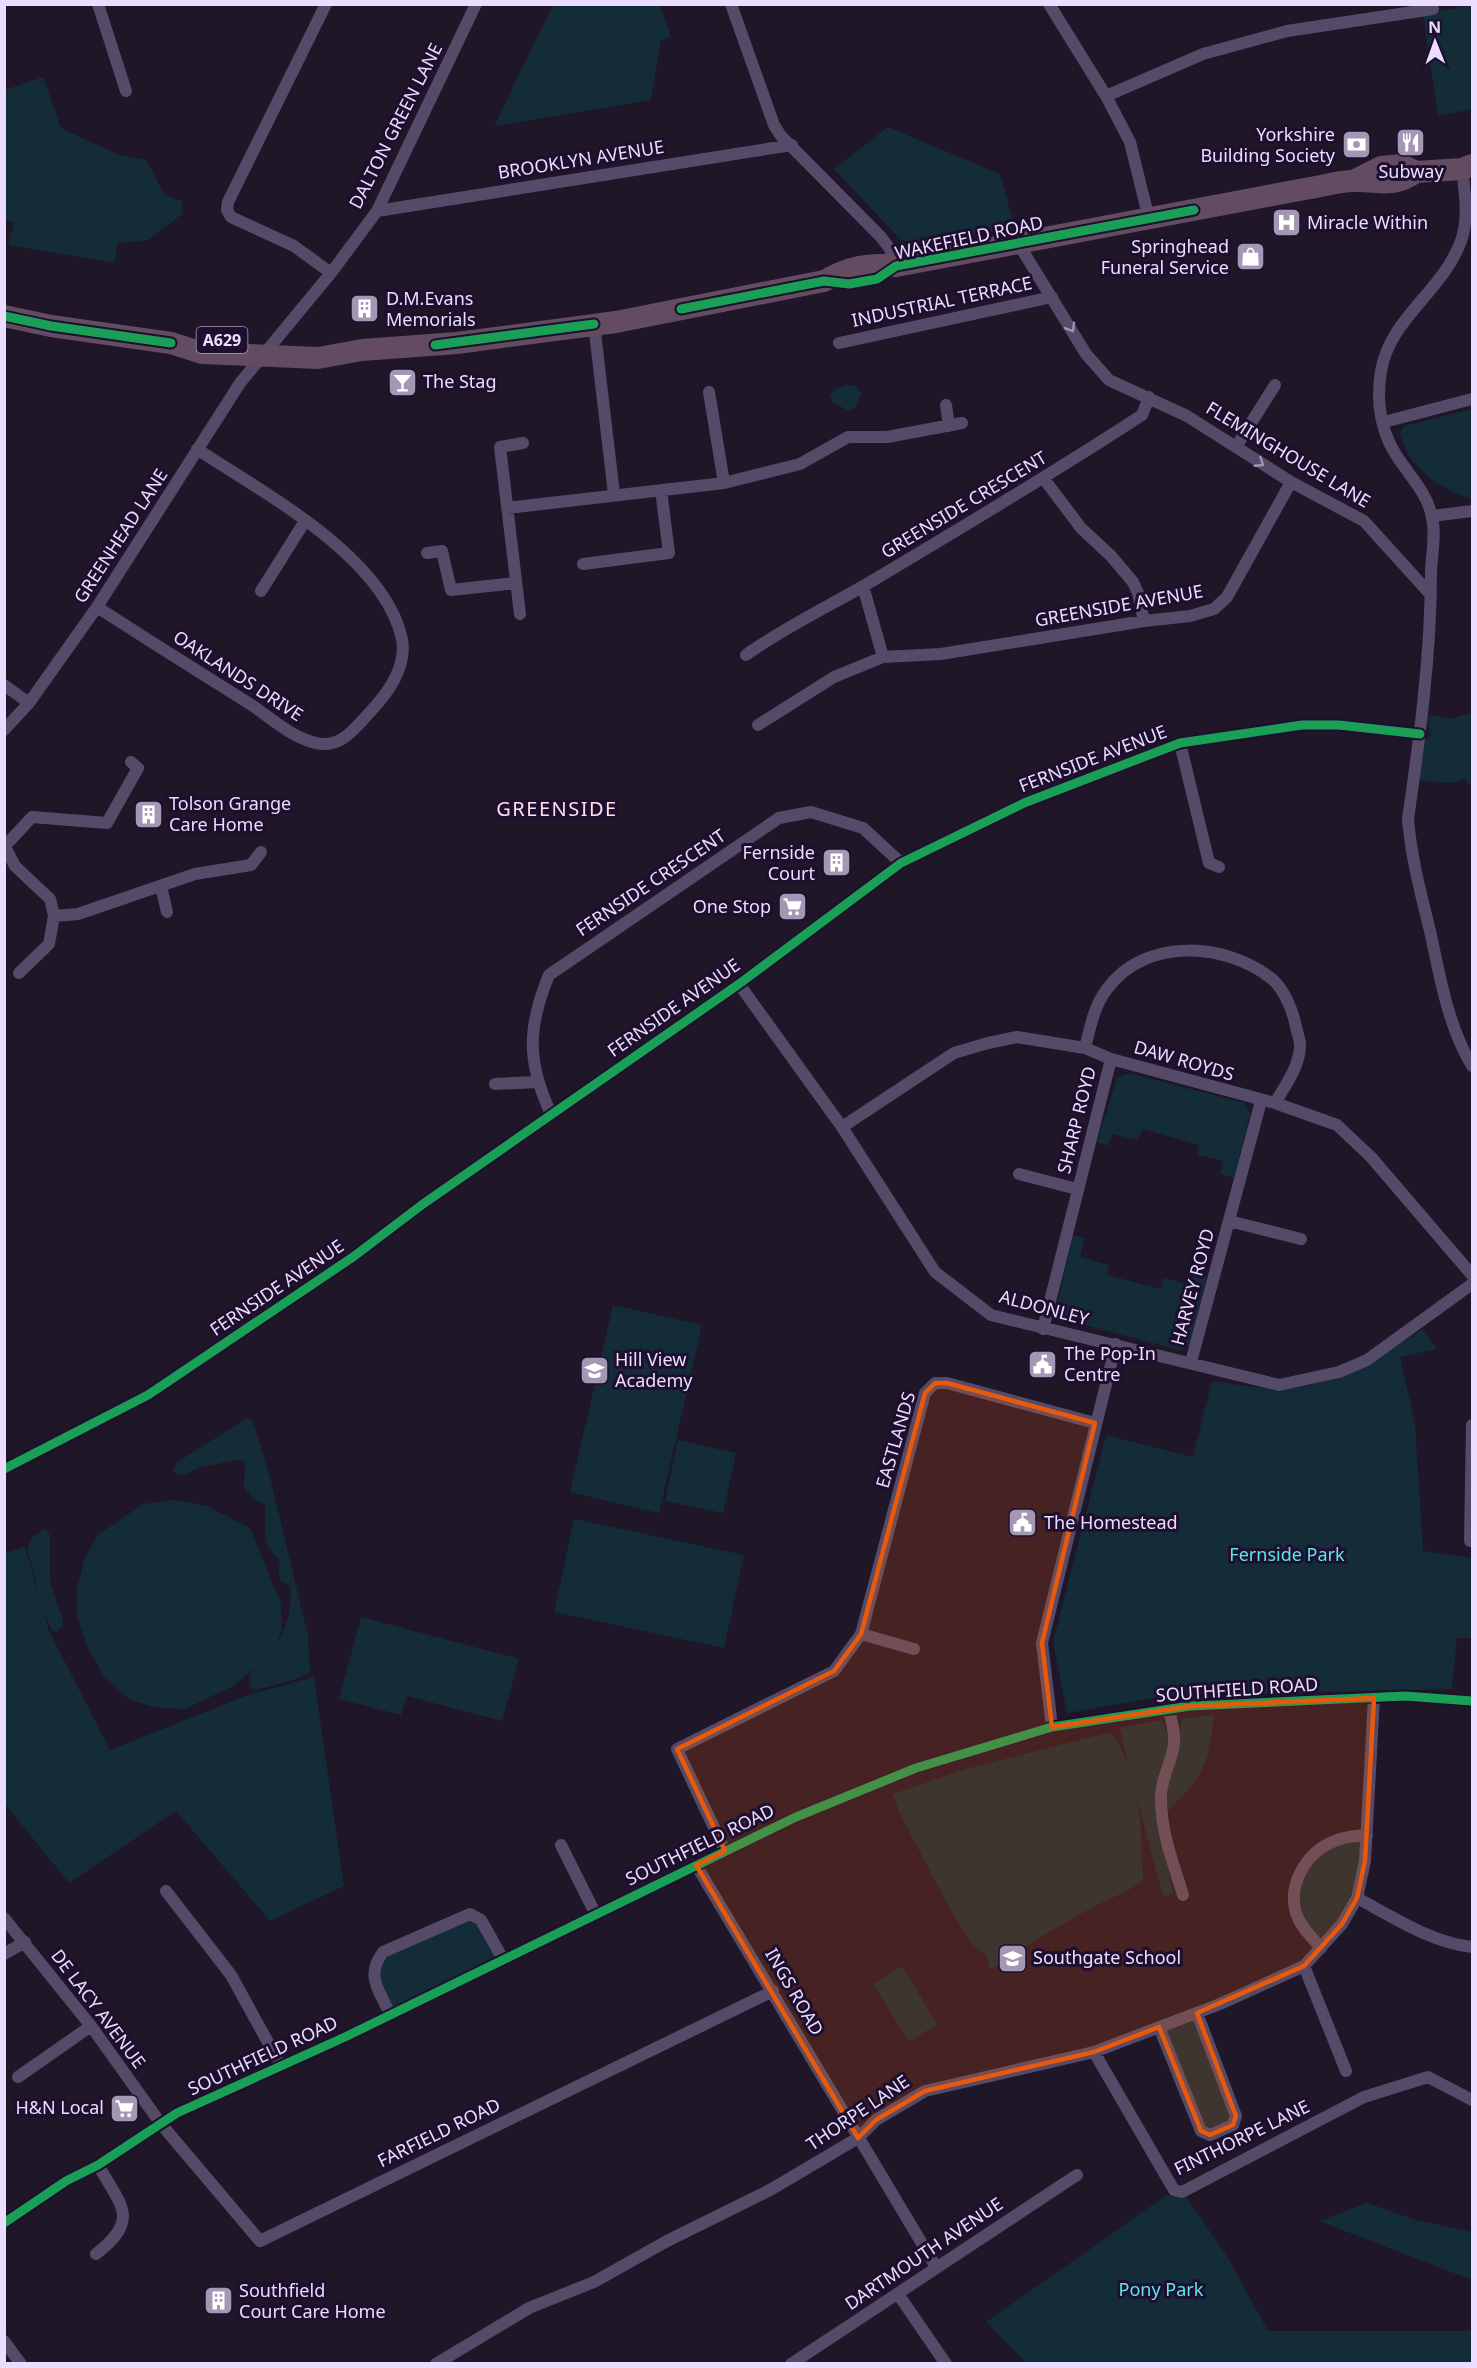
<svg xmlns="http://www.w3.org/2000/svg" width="1477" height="2368" viewBox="0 0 1477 2368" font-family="'Noto Sans',sans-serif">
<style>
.green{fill:#132c38}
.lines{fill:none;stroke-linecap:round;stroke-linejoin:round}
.street{stroke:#554b69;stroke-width:12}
.highway{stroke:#634b61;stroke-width:22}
.cycleway-casing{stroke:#1e0f2f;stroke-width:13}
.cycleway{stroke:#1a9f57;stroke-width:9}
.oneway{stroke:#a094b4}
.marked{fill:#e8590c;fill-opacity:0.2;stroke:#e8590c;stroke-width:4.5;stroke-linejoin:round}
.labels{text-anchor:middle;stroke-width:6;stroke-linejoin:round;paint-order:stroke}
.shield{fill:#1e0f2f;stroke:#ae9fc1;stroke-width:1.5}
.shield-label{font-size:16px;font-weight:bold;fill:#ebddff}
.street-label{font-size:18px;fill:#ebddff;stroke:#1e0f2f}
.poi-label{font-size:18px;fill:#ebddff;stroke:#1e0f2f;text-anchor:start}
.park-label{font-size:18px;fill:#5be8ed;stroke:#1e0f2f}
.neighbourhood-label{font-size:20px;letter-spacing:1.5px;fill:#ffdfea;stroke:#1e0f2f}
</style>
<rect width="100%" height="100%" fill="#1f1628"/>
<path class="green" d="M553 5H660L671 37 661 40 651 100 494 126Z
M1472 5V109L1438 116 1423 14Z
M43 77 61 128 117 154 146 160 165 195 182 201V214L148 240 117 243 115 263 8 245 14 222 5 220V90Z
M888 127 1000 174 1015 228 919 244 901 240 834 169Z
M847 385 856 386 861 393 856 408 849 411 832 402 830 395 835 389Z
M1472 409V499C1441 490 1407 467 1400 433L1404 426Z
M1472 713V782L1469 784 1464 779 1452 783 1422 781 1416 774 1425 739 1431 736 1427 720 1431 715 1450 719Z
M1129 1073 1245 1103 1250 1114 1234 1178 1220 1174 1223 1161 1197 1155 1199 1145 1142 1129 1138 1140 1112 1134 1108 1146 1097 1142 1117 1078Z
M1073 1235 1085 1238 1080 1257 1109 1265 1107 1275 1161 1289 1164 1278 1191 1285 1194 1273 1207 1276 1189 1346 1180 1350 1061 1319 1056 1309Z
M613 1305 702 1325 659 1513 570 1492Z
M1423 1329 1437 1349 1400 1357 1415 1423 1423 1551 1472 1558V1638H1457L1452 1689 1167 1696 1067 1713 1053 1642 1106 1435 1193 1457 1212 1381C1234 1384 1258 1389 1280 1389 1336 1387 1377 1358 1423 1329Z
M247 1418 253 1421 271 1481 308 1636 310 1672C298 1680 270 1686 254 1691L250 1685V1674L262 1663 233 1686 185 1709 158 1708 130 1700 104 1677 87 1646 77 1617V1589L85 1558 98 1535 143 1504 176 1500 207 1506 250 1528 281 1604 282 1630 276 1645C288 1626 292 1609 290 1586L281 1581 278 1571 280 1561 268 1547 265 1536V1505L253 1498 244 1487 245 1461 236 1460 198 1468 185 1475H178L173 1471 176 1463Z
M678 1440 736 1453 723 1513 665 1501Z
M574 1519 744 1555 724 1648 554 1612Z
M43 1530H47L50 1536V1581L63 1621V1627L56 1632 52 1631 43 1610 27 1548 33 1537Z
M25 1547 49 1631 110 1750 248 1695 314 1677 344 1886 270 1921 176 1811 69 1883 5 1804V1553Z
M361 1617 519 1659 502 1721 407 1696 401 1715 339 1699Z
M1214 1715C1207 1770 1205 1773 1166 1813L1169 1774 1177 1758 1181 1719Z
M1162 1720 1169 1737 1168 1753 1159 1774 1156 1812 1173 1893 1163 1897 1136 1794 1140 1817 1143 1880C1129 1892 1115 1896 1099 1904 1061 1924 1025 1946 990 1970L986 1955 972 1944 950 1909 899 1812 893 1794 966 1769 1108 1733 1116 1738 1129 1766 1120 1728Z
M1367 1835 1357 1898 1321 1948C1285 1904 1291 1898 1317 1851Z
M470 1914 503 1959 387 2014 374 1964 383 1952Z
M902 1966 937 2024 909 2042 873 1984Z
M1197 2013 1233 2125 1201 2131 1159 2027Z
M1167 2195 1187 2198 1227 2256 1268 2331H1472V2363H1026L986 2322Z
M1367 2203 1413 2219 1472 2232V2280L1319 2221Z"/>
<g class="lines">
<path class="street" d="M98 4 126 91
M326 4 228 202 227 210 231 217 294 246 331 273
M731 4 774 125 781 136 881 237 890 249 896 266
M1049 4 1106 96 1130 142 1149 219
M1106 96 1203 54 1287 31 1433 9
M1462 169C1465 193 1469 219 1461 241 1443 291 1390 318 1381 371 1377 395 1379 420 1389 442 1401 469 1426 487 1432 517 1436 535 1432 552 1431 571 1431 654 1420 736 1408 819 1411 857 1421 894 1430 931 1440 977 1448 1026 1472 1066
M377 211 792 145
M1018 243 1086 354 1109 380 1187 416 1291 482 1364 521 1431 595
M594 324 614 494
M839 343 1052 297
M709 392 724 483
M946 405 949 426
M1384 422 1472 399
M1236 447 1275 385
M1044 479 1081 528 1111 556 1133 582 1138 593 1144 621
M507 508 724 483 800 464 848 437H887L962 423
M1432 516 1472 511
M427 553 442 551 451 590 516 583
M583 564 669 553 661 490
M863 586 883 657
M261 591 305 521
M97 607C148 640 199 672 250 704 270 717 288 735 312 742 340 751 354 729 371 711 388 693 407 666 402 639 384 556 263 493 197 449
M520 614 500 447 523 443
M746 655C786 626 830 606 872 581 963 527 1053 473 1142 415L1149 397
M4 685 29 703
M758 725 834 677 883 657 941 654 1144 621 1190 616 1214 609 1227 597 1291 482
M4 730 29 703 97 607 240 383 331 273 377 211 476 4
M1180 743 1209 863 1219 867
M4 845 15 866 50 899 54 916 49 944 19 973
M5 846 32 817 107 823 138 768 131 762
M161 886 167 912
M54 916 78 914 195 874 251 865 261 852
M739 984 842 1127 935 1272 991 1315 1279 1385 1339 1372 1367 1360 1472 1284
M1085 1048C1090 1028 1094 1006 1107 989 1145 937 1226 942 1272 979 1284 989 1293 1011 1296 1027 1297 1032 1300 1039 1300 1045 1300 1066 1285 1086 1275 1103
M495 1084 537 1082
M551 1114C527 1062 527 1028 549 975L779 818 811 812 863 828 901 863
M842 1127 954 1053 988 1043 1017 1037 1085 1048 1111 1059 1275 1103 1337 1125 1371 1157 1472 1275
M1019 1174 1077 1189
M1229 1221 1301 1239
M1043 1329 1111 1059
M1191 1362 1261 1101
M4 1469 148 1395 353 1257 423 1204 739 984 901 863 1024 803 1180 743 1302 725H1339L1420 734
M1470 1541 1472 1425
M861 1634 914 1649
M1169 1709C1172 1724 1177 1738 1172 1754 1168 1768 1162 1779 1161 1795 1160 1830 1173 1862 1183 1895
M1052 1727 1042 1643 1116 1344
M561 1845 596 1915
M725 1851 677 1749 834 1671 861 1634 925 1393 935 1383H947L1095 1423
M696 1865 936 2267
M166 1891 231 1975 281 2066
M1357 1898C1393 1917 1432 1943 1472 1947
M4 1918 91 2026 161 2124 260 2241 773 1991
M1321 1948C1314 1940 1305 1931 1300 1922 1284 1893 1302 1856 1330 1843 1342 1837 1354 1836 1367 1835
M4 1954 25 1942
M1304 1966 1346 2071
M390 2014C379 1990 365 1976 383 1952L470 1914 481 1920 503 1959
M1159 2027 1201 2131 1210 2135 1233 2125 1236 2116 1197 2013
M1094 2052 1174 2190 1182 2192 1364 2097 1428 2077 1472 2100
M18 2077 91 2026
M4 2223 66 2181 98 2165 177 2113 345 2037 796 1817 916 1768 1052 1727 1190 1706 1405 1696 1472 1701
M96 2254C141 2219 121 2206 98 2165
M898 2294 946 2364
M4 2341 21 2364
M436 2364 529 2308 594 2282 667 2241 770 2190 858 2138 876 2120 925 2091 1094 2052 1220 2004 1304 1966 1342 1924 1357 1898 1365 1861 1374 1698
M791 2364 1077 2175"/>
<path class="highway" d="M1353 181 1381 167 1402 165 1416 172 1462 169 1472 165
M4 316 51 326 171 343 202 353 318 358 362 350 457 343 616 322 824 281C849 267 868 263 896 266L1310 188C1324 186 1339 181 1353 181 1378 180 1392 189 1416 172"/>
<defs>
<path id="cycleway" d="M681 309 824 281 849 284 877 279 896 266 1194 210
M4 316 51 326 171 343
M435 345 594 324
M4 1469 148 1395 353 1257 423 1204 739 984 901 863 1024 803 1180 743 1302 725H1339L1420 734
M4 2223 66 2181 98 2165 177 2113 345 2037 796 1817 916 1768 1052 1727 1190 1706 1405 1696 1472 1701"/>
</defs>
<use href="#cycleway" class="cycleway-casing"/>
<use href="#cycleway" class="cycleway"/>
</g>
<defs><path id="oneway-chevron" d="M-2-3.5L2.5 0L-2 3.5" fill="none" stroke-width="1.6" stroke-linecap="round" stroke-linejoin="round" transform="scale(1.5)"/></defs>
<g class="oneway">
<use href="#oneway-chevron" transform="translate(1071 328) rotate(60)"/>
<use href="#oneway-chevron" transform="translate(1260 463) rotate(33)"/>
</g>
<path class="marked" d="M935 1383H947L1095 1423 1042 1643 1052 1727 1190 1706 1374 1698 1365 1861 1357 1898 1342 1924 1304 1966 1197 2013 1236 2116 1233 2125 1210 2135 1201 2131 1159 2027 1094 2052 925 2091 876 2120 858 2138 696 1865 725 1851 677 1749 834 1671 861 1634 925 1393Z"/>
<defs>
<symbol id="restaurant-square" viewBox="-11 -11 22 22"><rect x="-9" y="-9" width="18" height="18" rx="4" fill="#a497b4" stroke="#1e0f2f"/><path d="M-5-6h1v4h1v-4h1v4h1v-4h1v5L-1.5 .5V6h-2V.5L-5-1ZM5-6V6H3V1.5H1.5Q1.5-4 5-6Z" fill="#fff"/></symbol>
<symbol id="bank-square" viewBox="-11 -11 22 22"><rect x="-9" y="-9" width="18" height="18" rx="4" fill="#a497b4" stroke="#1e0f2f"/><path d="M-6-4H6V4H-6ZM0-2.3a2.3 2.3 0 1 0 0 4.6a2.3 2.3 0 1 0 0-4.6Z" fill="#fff"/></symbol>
<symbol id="hospital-square" viewBox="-11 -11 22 22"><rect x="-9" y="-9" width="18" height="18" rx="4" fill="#a497b4" stroke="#1e0f2f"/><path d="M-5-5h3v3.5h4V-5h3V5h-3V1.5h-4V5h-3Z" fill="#fff"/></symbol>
<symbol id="shop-square" viewBox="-11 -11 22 22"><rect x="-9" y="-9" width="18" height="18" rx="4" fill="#a497b4" stroke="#1e0f2f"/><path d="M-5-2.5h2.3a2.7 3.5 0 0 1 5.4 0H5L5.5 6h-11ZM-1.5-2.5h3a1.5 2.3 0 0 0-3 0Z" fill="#fff"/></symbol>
<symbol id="building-square" viewBox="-11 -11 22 22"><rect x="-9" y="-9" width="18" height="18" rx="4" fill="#a497b4" stroke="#1e0f2f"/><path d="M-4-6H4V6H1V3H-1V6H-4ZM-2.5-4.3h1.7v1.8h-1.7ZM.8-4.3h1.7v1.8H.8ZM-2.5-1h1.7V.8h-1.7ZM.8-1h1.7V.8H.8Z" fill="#fff"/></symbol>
<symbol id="bar-square" viewBox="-11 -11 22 22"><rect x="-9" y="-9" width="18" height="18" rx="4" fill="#a497b4" stroke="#1e0f2f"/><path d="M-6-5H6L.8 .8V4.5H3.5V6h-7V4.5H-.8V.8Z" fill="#fff"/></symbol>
<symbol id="supermarket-square" viewBox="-11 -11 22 22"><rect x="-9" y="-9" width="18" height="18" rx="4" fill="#a497b4" stroke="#1e0f2f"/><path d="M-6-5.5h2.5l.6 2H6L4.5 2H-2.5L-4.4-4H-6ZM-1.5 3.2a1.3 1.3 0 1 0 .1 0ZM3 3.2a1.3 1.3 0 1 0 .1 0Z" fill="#fff"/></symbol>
<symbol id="civic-square" viewBox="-11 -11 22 22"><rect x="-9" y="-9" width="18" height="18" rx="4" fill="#a497b4" stroke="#1e0f2f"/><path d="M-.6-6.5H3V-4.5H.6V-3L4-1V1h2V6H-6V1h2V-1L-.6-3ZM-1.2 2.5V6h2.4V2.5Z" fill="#fff"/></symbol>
<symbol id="school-square" viewBox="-11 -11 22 22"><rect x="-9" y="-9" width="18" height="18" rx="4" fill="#a497b4" stroke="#1e0f2f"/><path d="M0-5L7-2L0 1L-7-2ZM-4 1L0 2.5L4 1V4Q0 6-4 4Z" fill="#fff"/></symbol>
</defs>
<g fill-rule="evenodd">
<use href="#restaurant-square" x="1394" y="126" width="33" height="33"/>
<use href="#bank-square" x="1340" y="128" width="33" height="33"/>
<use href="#hospital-square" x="1270" y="206" width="33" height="33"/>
<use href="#shop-square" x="1234" y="240" width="33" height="33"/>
<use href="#building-square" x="348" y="292" width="33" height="33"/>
<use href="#bar-square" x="386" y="366" width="33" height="33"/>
<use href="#building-square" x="132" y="798" width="33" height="33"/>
<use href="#building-square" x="820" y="846" width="33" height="33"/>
<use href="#supermarket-square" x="776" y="890" width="33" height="33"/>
<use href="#civic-square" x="1026" y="1348" width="33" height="33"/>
<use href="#school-square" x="578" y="1354" width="33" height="33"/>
<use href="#civic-square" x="1006" y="1506" width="33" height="33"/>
<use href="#school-square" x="996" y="1942" width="33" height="33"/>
<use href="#supermarket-square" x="108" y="2092" width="33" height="33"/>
<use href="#building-square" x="202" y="2284" width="33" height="33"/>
</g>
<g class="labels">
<rect class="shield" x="196.5" y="327" width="51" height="26" rx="4.5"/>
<g class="shield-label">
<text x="222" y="346">A629</text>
</g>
<g class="street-label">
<text transform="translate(396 126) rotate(-63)" y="6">DALTON GREEN LANE</text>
<text transform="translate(581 160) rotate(-9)" y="6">BROOKLYN AVENUE</text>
<text transform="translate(969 238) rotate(-12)" y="6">WAKEFIELD ROAD</text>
<text transform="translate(942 302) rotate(-12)" y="6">INDUSTRIAL TERRACE</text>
<text transform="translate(1288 455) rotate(31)" y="6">FLEMINGHOUSE LANE</text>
<text transform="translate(964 505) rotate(-31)" y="6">GREENSIDE CRESCENT</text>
<text transform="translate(121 536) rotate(-57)" y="6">GREENHEAD LANE</text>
<text transform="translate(1119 606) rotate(-10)" y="6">GREENSIDE AVENUE</text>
<text transform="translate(238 676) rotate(33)" y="6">OAKLANDS DRIVE</text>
<text transform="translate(1093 759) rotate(-21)" y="6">FERNSIDE AVENUE</text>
<text transform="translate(651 883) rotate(-34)" y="6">FERNSIDE CRESCENT</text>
<text transform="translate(674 1008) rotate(-35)" y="6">FERNSIDE AVENUE</text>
<text transform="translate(1184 1061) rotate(16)" y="6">DAW ROYDS</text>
<text transform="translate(1077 1120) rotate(-76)" y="6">SHARP ROYD</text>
<text transform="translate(1193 1287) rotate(-75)" y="6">HARVEY ROYD</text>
<text transform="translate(277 1288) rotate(-34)" y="6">FERNSIDE AVENUE</text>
<text transform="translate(1044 1308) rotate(15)" y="6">ALDONLEY</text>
<text transform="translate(896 1440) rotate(-74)" y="6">EASTLANDS</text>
<text transform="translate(1237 1690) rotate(-4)" y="6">SOUTHFIELD ROAD</text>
<text transform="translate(700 1845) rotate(-26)" y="6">SOUTHFIELD ROAD</text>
<text transform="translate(794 1992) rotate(60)" y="6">INGS ROAD</text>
<text transform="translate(98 2009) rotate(53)" y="6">DE LACY AVENUE</text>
<text transform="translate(263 2056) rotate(-25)" y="6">SOUTHFIELD ROAD</text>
<text transform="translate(858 2113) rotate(-34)" y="6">THORPE LANE</text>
<text transform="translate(439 2133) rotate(-26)" y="6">FARFIELD ROAD</text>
<text transform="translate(1242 2138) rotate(-26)" y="6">FINTHORPE LANE</text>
<text transform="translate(924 2254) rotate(-34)" y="6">DARTMOUTH AVENUE</text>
</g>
<g class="poi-label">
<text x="1335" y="141" text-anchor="end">Yorkshire<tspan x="1335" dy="21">Building Society</tspan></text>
<text x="1411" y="178" text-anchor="middle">Subway</text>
<text x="1307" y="229">Miracle Within</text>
<text x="1229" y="253" text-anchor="end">Springhead<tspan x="1229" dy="21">Funeral Service</tspan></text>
<text x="386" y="305">D.M.Evans<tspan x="386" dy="21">Memorials</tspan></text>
<text x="423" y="388">The Stag</text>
<text x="169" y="810">Tolson Grange<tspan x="169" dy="21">Care Home</tspan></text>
<text x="815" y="859" text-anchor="end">Fernside<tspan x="815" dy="21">Court</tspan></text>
<text x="771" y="913" text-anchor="end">One Stop</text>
<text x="1064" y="1360">The Pop-In<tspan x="1064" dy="21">Centre</tspan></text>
<text x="615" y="1366">Hill View<tspan x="615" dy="21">Academy</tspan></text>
<text x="1044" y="1529">The Homestead</text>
<text x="1033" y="1964">Southgate School</text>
<text x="104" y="2114" text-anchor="end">H&amp;N Local</text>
<text x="239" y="2297">Southfield<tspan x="239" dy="21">Court Care Home</tspan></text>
</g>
<g class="park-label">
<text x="1287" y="1561">Fernside Park</text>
<text x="1161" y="2296">Pony Park</text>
</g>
<g class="neighbourhood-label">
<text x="557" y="816">GREENSIDE</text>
</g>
</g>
<rect width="1477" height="2368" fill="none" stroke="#ebddff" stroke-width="12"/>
<g transform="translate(1435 42) rotate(359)" stroke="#1e0f2f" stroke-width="4.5" paint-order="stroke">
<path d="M0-4.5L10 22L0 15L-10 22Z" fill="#ebddff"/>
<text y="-9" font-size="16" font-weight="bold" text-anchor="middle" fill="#ebddff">N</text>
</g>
</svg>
